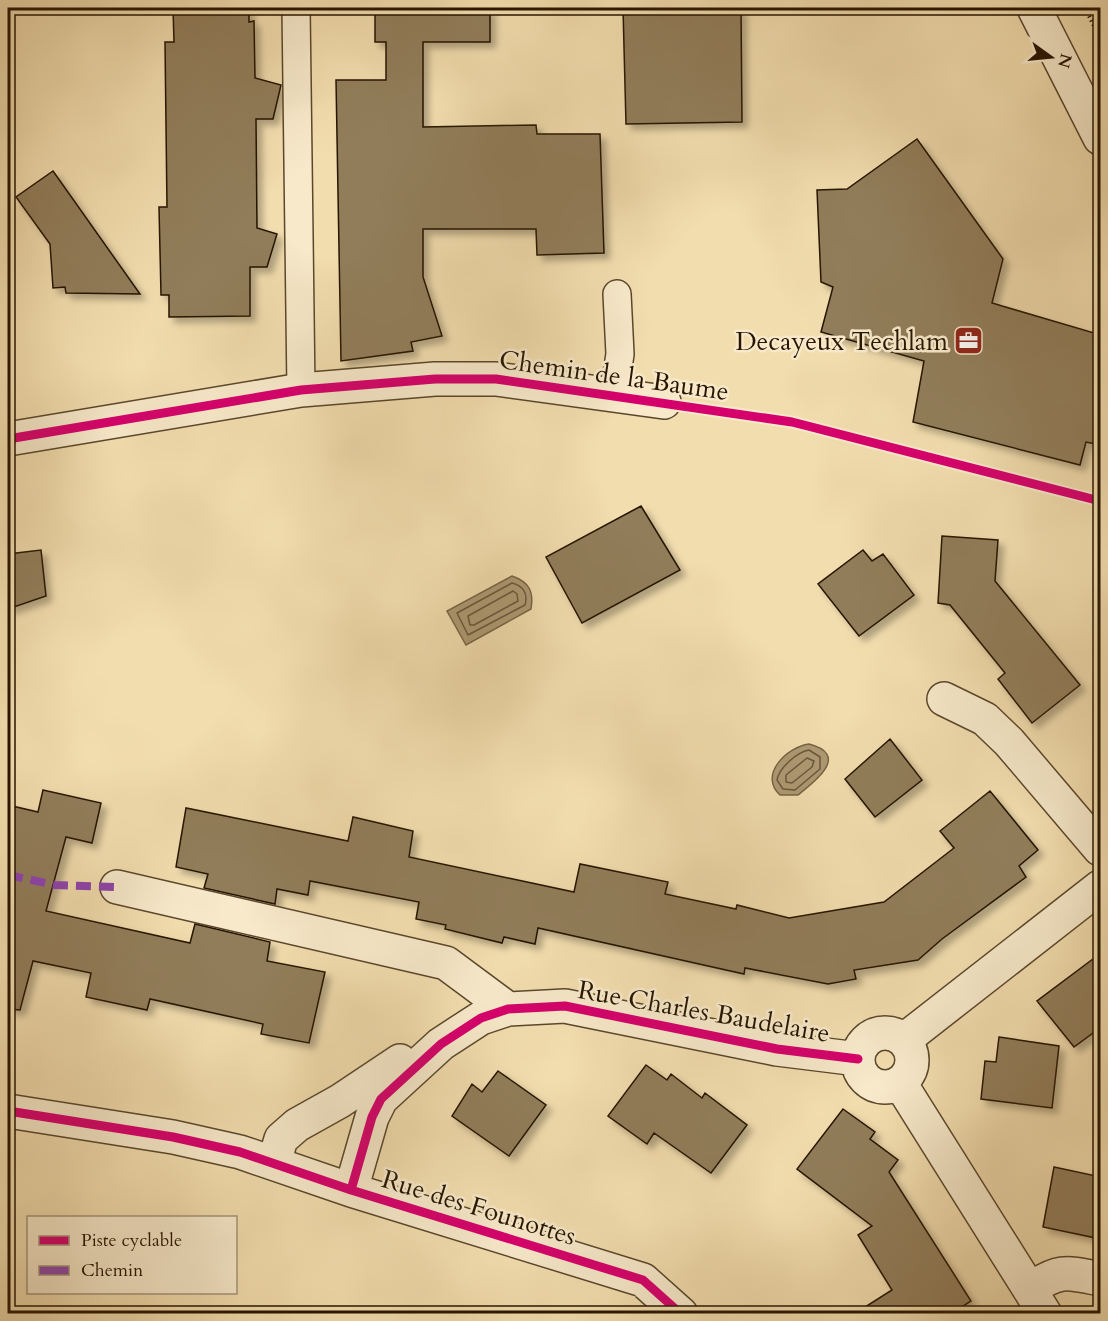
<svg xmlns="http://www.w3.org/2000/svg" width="1108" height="1321" viewBox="0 0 1108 1321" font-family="Cardo,serif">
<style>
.water{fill:#ad9973;stroke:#776445;stroke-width:1.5}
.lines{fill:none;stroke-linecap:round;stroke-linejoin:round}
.shore{stroke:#6a573a;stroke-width:1.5}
.building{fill:#917d5a;stroke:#271500;stroke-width:1.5;filter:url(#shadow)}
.service-casing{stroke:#5a472c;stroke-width:30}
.minor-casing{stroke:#5a472c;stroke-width:36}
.tertiary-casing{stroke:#5a472c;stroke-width:36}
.path{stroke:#271500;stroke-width:4;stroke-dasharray:1.5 3;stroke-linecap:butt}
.service{stroke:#f7e9ca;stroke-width:27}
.minor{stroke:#f7e9ca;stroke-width:33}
.tertiary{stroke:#f7e9ca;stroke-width:33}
.quiet{stroke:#8e44ad;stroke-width:8;stroke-dasharray:15 8;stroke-linecap:butt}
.cycleway-casing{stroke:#f7e9ca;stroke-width:13}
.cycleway{stroke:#d6006c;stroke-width:9}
.labels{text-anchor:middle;stroke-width:5;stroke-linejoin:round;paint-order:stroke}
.poi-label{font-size:26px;fill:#271500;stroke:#f7e9ca;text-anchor:end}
.street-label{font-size:26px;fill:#271500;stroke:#f7e9ca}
</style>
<defs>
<filter id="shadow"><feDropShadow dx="5.5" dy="5.5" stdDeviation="3" flood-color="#0004"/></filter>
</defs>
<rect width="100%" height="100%" fill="#f2ddae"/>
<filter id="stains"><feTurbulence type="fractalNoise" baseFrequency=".00333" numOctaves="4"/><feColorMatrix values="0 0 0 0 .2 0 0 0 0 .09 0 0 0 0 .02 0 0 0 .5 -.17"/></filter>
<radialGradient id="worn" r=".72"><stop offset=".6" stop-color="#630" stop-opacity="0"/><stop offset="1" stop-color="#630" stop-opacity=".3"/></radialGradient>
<path class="water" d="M512 576C529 582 534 591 531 609L466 645 447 611Z
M809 744C851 755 814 782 798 795H780C758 775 787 747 809 744Z"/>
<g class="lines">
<path class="shore" d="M512 583C524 586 528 594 525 605L468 635 457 613Z
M513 591 517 594 518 601 474 625H470L468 616Z
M809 750 820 757V769L795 790 783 789 777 780C779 768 797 752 809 750Z
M807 758 814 761 812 767 792 783 786 782V775Z"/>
</g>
<path class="building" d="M173 8H249V22L254 21 255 78 281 85 273 119H256L257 228 277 234 267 267H250V316L169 317V295H161L159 207H167L165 42H174Z
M375 8H490V42H423V127L536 125 537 134H600L604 253 537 255 536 229H423V277L442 336 411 342 413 351 341 361 336 80H386V42H375Z
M623 8H741L742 122 626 124Z
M917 139 1003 259 992 303 1101 335V421L1096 444 1086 442 1080 465 913 422 924 361 821 332 833 287 821 282 817 190 847 189Z
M53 171 140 294 66 293 65 287 53 288 50 244 16 197Z
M641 506 680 570 582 623 546 557Z
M942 536 998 540 995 581 1080 685 1032 723 998 679 1005 673 950 605 938 603Z
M41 550 46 596 8 609V554Z
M863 550 872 561 883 554 914 595 859 636 818 584Z
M890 739 922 780 875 817 845 779Z
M43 790 101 803 92 843 66 837 46 911 190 943 195 924 270 942 267 961 325 972 309 1043 261 1034 263 1024 150 999 147 1010 86 997 91 973 33 961 20 1010 8 1009V805L38 812Z
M990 791 1038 850 1019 866 1026 877 942 939 918 960 854 970 856 979 828 984 745 968 744 974 538 928 535 944 504 937 502 943 445 929 446 925 416 919 419 902 310 881 308 895 277 889 275 904 204 888 208 874 176 867 186 808 348 841 353 817 413 831 409 857 574 892 580 864 668 882 665 894 736 909 737 905 789 918 884 902 954 848 940 831Z
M1101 953V1027L1074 1047 1037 1001Z
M999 1037 1059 1046 1052 1108 981 1099 985 1061 996 1062Z
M646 1065 667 1080 671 1074 702 1098 705 1093 747 1125 711 1173 654 1133 647 1144 608 1116Z
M498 1071 546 1105 509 1156 452 1116 472 1084 482 1092Z
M843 1109 875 1132 870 1139 898 1160 889 1172 971 1301 951 1314H854L892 1290 858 1235 872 1226 797 1169Z
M1054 1167 1101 1177V1213L1096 1238 1043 1227Z"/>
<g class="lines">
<defs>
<path id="service" d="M296 8 301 390
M614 395 620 354 617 294"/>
<path id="minor" d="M8 439 301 390 435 379H496L664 402
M944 699 985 719 1009 742 1100 849
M117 887 446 963 508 1009
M858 1060a27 27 0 1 1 54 0a27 27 0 1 1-54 0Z
M904 1040 1100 887
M900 1083 1045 1314
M8 1111 173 1137 240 1152 351 1190 643 1280 681 1314
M274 1163 281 1139 297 1125 340 1101 400 1061
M351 1190 372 1117 381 1099 441 1044 481 1018 508 1009 565 1006 777 1049 858 1059
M1030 1289C1060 1269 1066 1272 1100 1279"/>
<path id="tertiary" d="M1034 8 1100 138"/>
</defs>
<use href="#service" class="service-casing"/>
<use href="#minor" class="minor-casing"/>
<use href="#tertiary" class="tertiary-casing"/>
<path class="path" d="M1085 8 1100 38"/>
<use href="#service" class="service"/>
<use href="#minor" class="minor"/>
<use href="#tertiary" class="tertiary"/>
<path class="quiet" d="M8 875 55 885 117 887"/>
<defs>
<path id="cycleway" d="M8 439 301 390 435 379H496L792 422 1100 501
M8 1111 173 1137 240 1152 351 1190 643 1280 681 1314
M351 1190 372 1117 381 1099 441 1044 481 1018 508 1009 565 1006 777 1049 858 1059"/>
</defs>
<use href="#cycleway" class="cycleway-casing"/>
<use href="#cycleway" class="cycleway"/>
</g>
<defs>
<symbol id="office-square" viewBox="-11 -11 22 22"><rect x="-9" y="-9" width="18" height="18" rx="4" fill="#8f2418" stroke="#f7e9ca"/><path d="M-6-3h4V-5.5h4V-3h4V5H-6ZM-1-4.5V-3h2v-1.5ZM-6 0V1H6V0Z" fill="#fff"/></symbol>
</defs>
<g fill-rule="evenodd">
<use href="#office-square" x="952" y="324" width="33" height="33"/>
</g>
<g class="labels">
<g class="poi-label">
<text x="948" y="350">Decayeux Techlam</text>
</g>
<g class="street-label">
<text transform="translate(614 375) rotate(8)" y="9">Chemin de la Baume</text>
<text transform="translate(704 1011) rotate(10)" y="9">Rue Charles Baudelaire</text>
<text transform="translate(479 1207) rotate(17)" y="9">Rue des Founottes</text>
</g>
</g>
<rect width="1108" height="1321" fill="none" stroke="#f2ddae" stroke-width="30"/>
<rect x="9" y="9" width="1090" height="1303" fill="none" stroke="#271500" stroke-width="3"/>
<rect x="15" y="15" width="1078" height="1291" fill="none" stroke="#271500" stroke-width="1.5"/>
<rect x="27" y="1216" width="210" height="78" fill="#f7e9ca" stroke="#a49479" stroke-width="1.5"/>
<rect x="39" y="1236" width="30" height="9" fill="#d6006c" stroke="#a49479" stroke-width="1.5"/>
<text x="81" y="1246" font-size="18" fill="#271500">Piste cyclable</text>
<rect x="39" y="1266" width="30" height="9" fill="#8e44ad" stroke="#a49479" stroke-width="1.5"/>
<text x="81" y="1276" font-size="18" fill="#271500">Chemin</text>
<g transform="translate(1051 57) rotate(105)" stroke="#f7e9ca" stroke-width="4.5" paint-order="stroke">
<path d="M0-4.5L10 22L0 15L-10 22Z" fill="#271500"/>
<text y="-9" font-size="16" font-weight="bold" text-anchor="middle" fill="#271500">N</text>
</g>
<rect width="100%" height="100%" filter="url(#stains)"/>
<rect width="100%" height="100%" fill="url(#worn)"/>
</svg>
